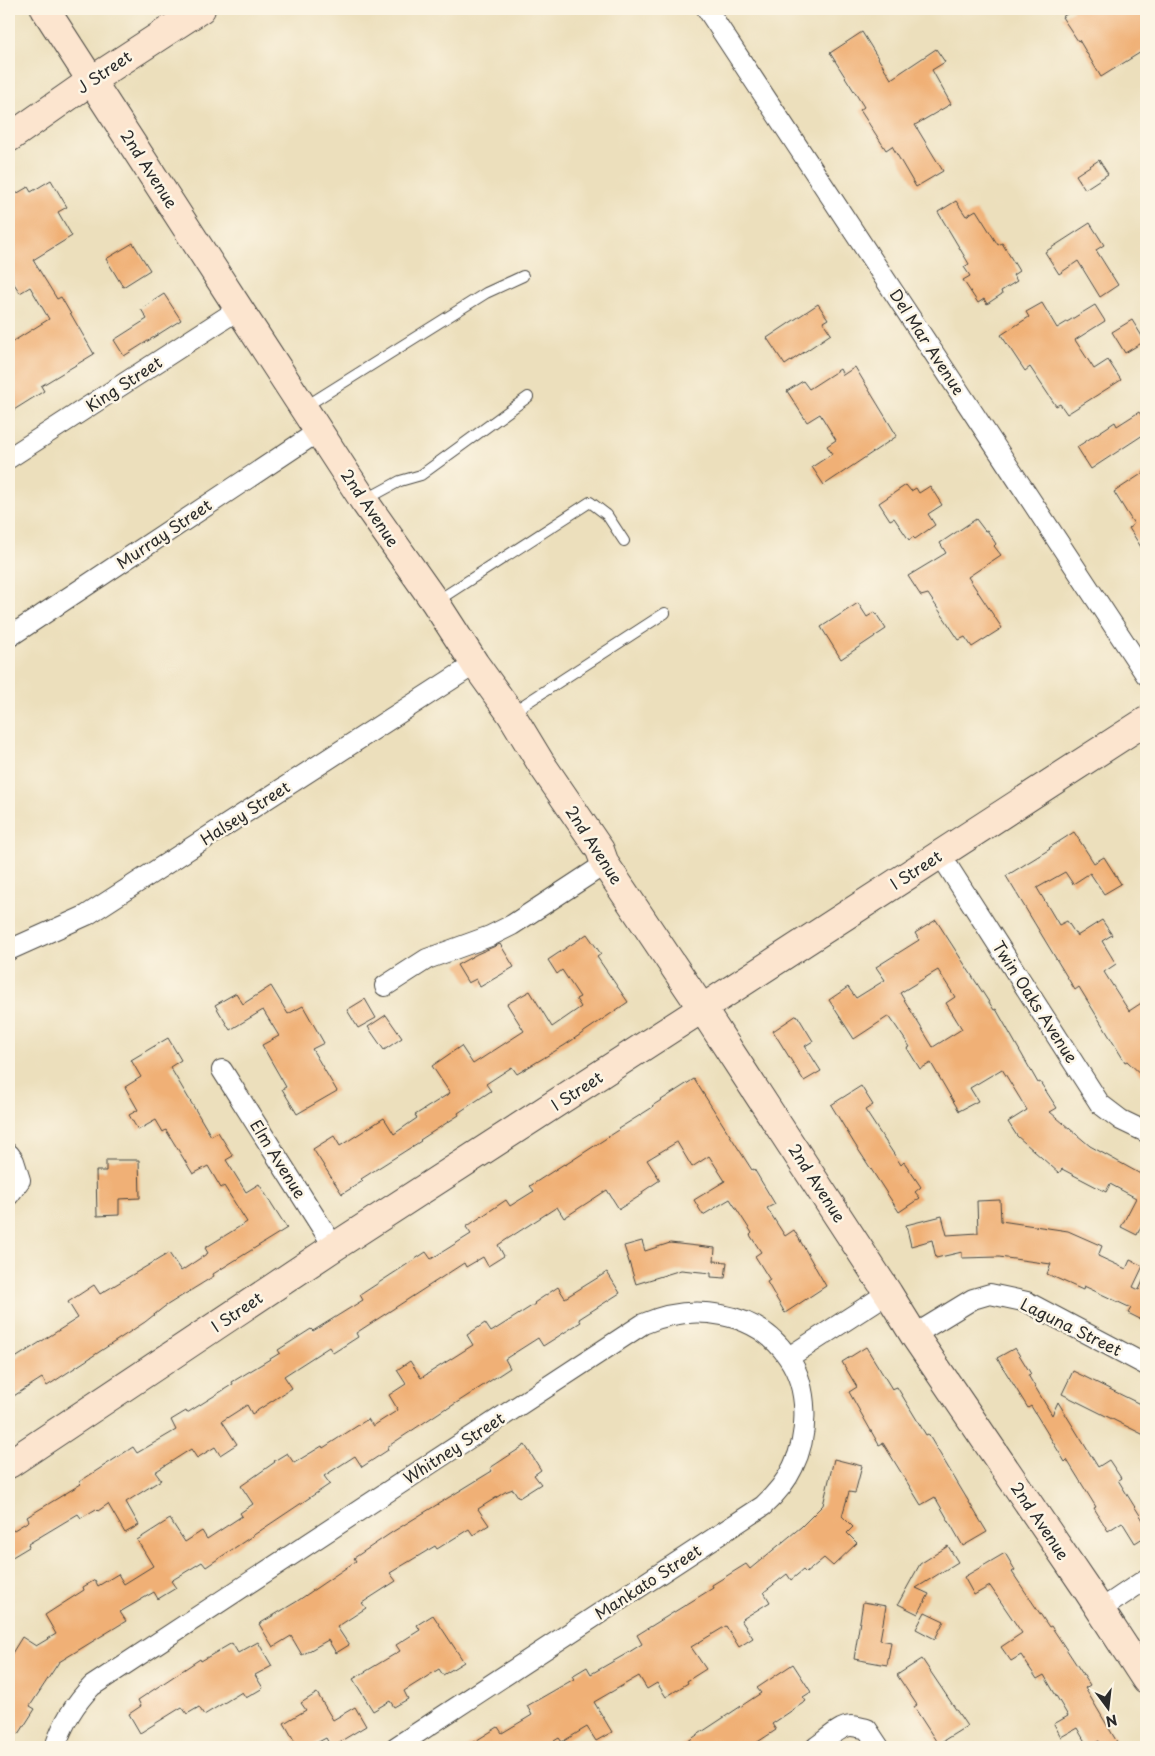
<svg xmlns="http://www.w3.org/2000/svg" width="1155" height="1756" viewBox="0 0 1155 1756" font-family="'Playpen Sans',sans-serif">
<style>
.building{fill:#f0b076;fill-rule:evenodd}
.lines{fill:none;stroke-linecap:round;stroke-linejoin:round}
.lane-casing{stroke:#484641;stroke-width:12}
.street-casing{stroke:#484641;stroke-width:22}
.secondary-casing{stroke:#484641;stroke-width:30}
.lane{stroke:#fff;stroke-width:10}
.street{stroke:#fff;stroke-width:20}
.secondary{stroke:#fce5cf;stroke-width:28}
.labels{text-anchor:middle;stroke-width:5;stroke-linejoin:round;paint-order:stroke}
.street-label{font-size:16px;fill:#2b2b2b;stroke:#fcf5e5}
</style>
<rect width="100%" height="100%" fill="#fcf5e5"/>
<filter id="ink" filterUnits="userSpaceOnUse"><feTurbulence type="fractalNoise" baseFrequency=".02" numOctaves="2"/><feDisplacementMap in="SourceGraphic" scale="10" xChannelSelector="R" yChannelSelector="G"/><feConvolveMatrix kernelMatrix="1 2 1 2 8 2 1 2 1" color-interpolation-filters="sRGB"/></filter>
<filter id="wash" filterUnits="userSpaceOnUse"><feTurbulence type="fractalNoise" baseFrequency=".0096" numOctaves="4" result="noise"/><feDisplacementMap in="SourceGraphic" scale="20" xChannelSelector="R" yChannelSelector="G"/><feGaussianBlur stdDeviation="1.12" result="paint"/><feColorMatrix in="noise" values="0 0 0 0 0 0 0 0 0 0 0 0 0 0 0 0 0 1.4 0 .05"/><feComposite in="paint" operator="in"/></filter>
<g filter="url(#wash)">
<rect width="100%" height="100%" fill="#ecdfbc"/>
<g id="blocks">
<path class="building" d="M1075 9H1146V49L1101 77 1079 40 1078 41 1062 17Z
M862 32 891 79 936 49 945 62 932 70 951 104 915 125 943 171 916 187 892 146 886 150 860 110 864 107 830 53Z
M1099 160 1108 174 1085 189 1076 175Z
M51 180 67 207 58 212 72 236 33 260 57 299 61 297 94 354 41 386 44 391 9 413V344L49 319 30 287 20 293 9 276V198L28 187 31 192Z
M956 201 966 216 976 210 998 245 1002 243 1019 271 1013 275 1017 281 1001 291 1002 294 987 304 984 299 978 303 963 280 970 276 964 267 969 264 938 212Z
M1090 223 1104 245 1096 250 1118 285 1100 297 1078 261 1059 274 1045 252Z
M133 243 150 270 123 287 106 259Z
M164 294 181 320 124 356 114 340 147 319 141 309Z
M1042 303 1057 328 1095 305 1105 321 1075 340 1094 369 1108 360 1121 380 1067 414 1060 404 1056 406 1030 367 1025 371 1001 335 1029 317 1026 312Z
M818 304 828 319 823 322 831 334 785 365 767 338Z
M1132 320 1145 341 1125 353 1112 332Z
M855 367 897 436 824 485 812 467 832 454 827 446 836 440 820 414 807 422 787 391 803 381 809 389 840 369 843 375Z
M1139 412 1146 423V433L1091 469 1077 447 1115 422 1117 426Z
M1146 471V555L1129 528 1134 524 1114 492Z
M906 485 911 491 916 488 919 493 930 486 942 505 928 514 935 525 915 539 913 537 909 540 894 518 890 520 879 503Z
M976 519 985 531 987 530 996 544 994 546 1001 555 968 577 1002 628 972 647 965 637 959 640 928 594 921 596 908 576 946 553 940 543Z
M858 603 867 617 875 612 886 629 841 659 821 627Z
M1074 832 1094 863 1104 857 1121 884 1104 894 1090 873 1073 884 1065 872 1037 888 1059 925 1067 921 1077 936 1102 920 1112 935 1102 941 1116 964 1104 972 1129 1011 1146 1000V1079L1127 1061 1125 1062 1079 987 1075 990 1006 876 1050 849 1049 848Z
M936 920 994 1010 996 1009 1038 1083 1040 1082 1057 1108 1050 1112 1090 1146 1146 1177V1216L1137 1235 1121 1227 1136 1198 1110 1184 1106 1192 1062 1169 1059 1173 1017 1136 1008 1122 1027 1110 1002 1069 970 1088 978 1101 959 1111 931 1063 920 1069 907 1048 910 1047 889 1016 854 1039 829 1000 848 987 856 998 885 980 876 967 919 940 915 933ZM938 970 955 997 946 1003 962 1029 933 1047 900 993Z
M587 934 601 954 597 957 628 1002 565 1045 517 1074 512 1067 486 1084 491 1091 458 1113 459 1115 420 1140 421 1141 361 1179 363 1181 342 1194 313 1149 334 1136 340 1146 384 1118 394 1134 417 1118 415 1115 450 1093 432 1066 461 1046 473 1064 524 1031 507 1004 530 991 552 1027 581 1007 576 999 580 997 562 970 557 974 548 960Z
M500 944 514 967 480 987 476 979 468 983 457 965 477 954Z
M271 986 288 1014 303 1006 324 1043 312 1049 337 1091 297 1114 282 1089 286 1087 262 1045 279 1036 263 1010 230 1030 215 1005 236 993 243 1004Z
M365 999 376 1018 358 1028 347 1010Z
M386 1015 402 1038 384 1050 368 1027Z
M797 1015 813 1041 805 1046 821 1071 804 1081 773 1031Z
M168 1038 181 1060 170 1067 211 1136 218 1132 233 1156 226 1160 246 1192 259 1184 287 1228 213 1274 214 1276 164 1307 145 1322 47 1386 42 1378 9 1399V1362L78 1318 68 1302 94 1285 100 1294 169 1253 181 1271 208 1253 205 1248 247 1222 224 1186 221 1188 208 1166 193 1174 166 1130 163 1132 156 1120 138 1130 129 1115 138 1110 125 1087 141 1077 131 1060Z
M694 1079 752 1170 754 1169 775 1204 767 1208 785 1236 794 1230 826 1286 785 1313 767 1282 770 1280 755 1256 761 1252 750 1235 752 1233 730 1199 703 1215 694 1200 725 1181 709 1156 692 1167 677 1142 647 1160 660 1180 642 1192 643 1194 619 1209 607 1190 564 1218 557 1207 498 1245 504 1256 488 1266 483 1257 466 1267 464 1263 356 1333 358 1337 333 1353 329 1347 284 1376 292 1388 252 1414 247 1405 222 1421 237 1444 220 1455 215 1447 197 1458 191 1449 155 1472 161 1480 126 1502 139 1525 125 1533 108 1504 98 1511 96 1509 81 1518 78 1514 28 1544 29 1547 9 1559V1533L29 1521 27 1517 81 1484 79 1482 133 1447 137 1453 176 1430 171 1420 186 1411 187 1413 233 1384 232 1382 280 1353 278 1350 311 1329 313 1331 363 1300 360 1295 426 1252 431 1259 471 1234 466 1227 506 1200 510 1206 534 1191 530 1186 564 1164 565 1165 619 1130 618 1129 653 1107 652 1106Z
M861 1086 873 1105 865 1110 901 1165 904 1162 921 1187 915 1192 920 1198 899 1212 854 1143 831 1105Z
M106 1160H139L140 1198 119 1199V1215L97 1216 96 1171H106Z
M1000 1200 1001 1221 1068 1231 1102 1246 1098 1256 1126 1269 1130 1260 1143 1266 1133 1287 1139 1290 1146 1274V1322L1128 1313 1131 1308 1084 1286 1083 1290 1047 1274 1051 1264 999 1257 962 1258V1252L936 1258 932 1240 911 1246 906 1225 942 1216 947 1235 978 1233 977 1201Z
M642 1241 645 1251 670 1243 715 1248 714 1261 727 1262 725 1278 711 1277V1273L681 1270 636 1284 624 1246Z
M607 1272 620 1293 579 1319 581 1322 543 1346 538 1338 505 1359 510 1368 447 1409 446 1408 387 1447 388 1450 362 1467 355 1456 324 1476 330 1484 206 1567 202 1562 171 1581 176 1588 158 1599 154 1592 120 1612 126 1621 59 1662 30 1706 35 1709 19 1734 9 1728V1658L22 1637 36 1646 56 1634 45 1615 84 1590 83 1587 95 1580 98 1586 118 1574 124 1584 153 1566 137 1540 170 1519 185 1542 202 1531 207 1539 242 1516 240 1513 253 1504 241 1486 275 1462 274 1461 287 1453 294 1463 322 1446 323 1448 368 1419 373 1426 398 1410 389 1395 406 1384 397 1370 410 1361 421 1378 473 1345 467 1335 485 1323 491 1332 535 1304 534 1303 558 1287 565 1298Z
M866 1347 892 1389 897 1387 926 1435 928 1434 987 1532 963 1546 935 1497 921 1505 883 1443 879 1445 849 1392 857 1387 842 1362Z
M1015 1348 1031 1374 1028 1375 1052 1415 1058 1402 1098 1467 1109 1460 1121 1478 1118 1480 1146 1525V1536L1135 1543 1122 1522 1108 1531 1094 1508 1096 1507 1067 1460 1065 1462 1031 1406 1028 1408 997 1358Z
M1073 1371 1146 1407V1436L1062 1394Z
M525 1445 541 1470 534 1475 541 1484 519 1498 513 1489 505 1492 478 1509 489 1525 473 1535 469 1529 437 1549 435 1546 390 1573 396 1581 362 1603 366 1608 337 1627 349 1645 336 1653 328 1640 302 1655 291 1636 273 1647 259 1624 296 1602 356 1561 354 1558 394 1531 492 1471 490 1468Z
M834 1459 862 1466 855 1493 849 1492 842 1516 853 1527 847 1533 857 1543 833 1566 824 1558 806 1573 803 1570 791 1580 787 1574 764 1592 770 1602 741 1620 753 1638 739 1647 726 1626 691 1647 706 1669 687 1681 688 1683 666 1697 657 1683 647 1689 639 1676 594 1702 612 1732 596 1741 587 1727 562 1742 559 1738 544 1747H466L498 1727 502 1733 532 1715 527 1706 574 1679 572 1676 587 1667 591 1674 626 1654 642 1644 637 1635 713 1588 712 1585 746 1564 750 1569 801 1527 823 1505Z
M948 1546 958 1562 916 1588 929 1594 918 1614 898 1604 920 1564Z
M1005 1553 1015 1570 1012 1572 1049 1627 1051 1626 1090 1685 1085 1688 1120 1747H1102L1099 1741 1088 1747 1077 1728 1061 1737 1054 1724 1068 1716 1044 1675 1037 1679 1021 1655 1011 1661 1001 1647 1022 1633 990 1586 974 1595 964 1577Z
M863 1602 886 1606 880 1640 891 1642 887 1665 854 1659Z
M925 1612 944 1621 935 1639 916 1629Z
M433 1615 464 1662 443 1675 439 1669 404 1691 408 1699 394 1707 390 1701 373 1711 353 1679 400 1651 396 1645 420 1630 417 1625Z
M258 1642 272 1666 255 1675 263 1688 246 1698 242 1692 204 1715 199 1707 187 1714 182 1707 140 1733 129 1714 141 1706 138 1700 200 1659 201 1661 232 1643 238 1653Z
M922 1659 967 1726 938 1744 914 1707 917 1705 897 1675Z
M793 1664 811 1692 803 1697 806 1701 772 1724 776 1730 750 1747H679L761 1693 757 1688Z
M317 1693 333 1720 355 1707 366 1726 331 1747 326 1738 309 1747H298L284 1723 306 1710 301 1703Z"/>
</g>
</g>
<g filter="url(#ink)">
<use href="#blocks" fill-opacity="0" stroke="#484641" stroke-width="1"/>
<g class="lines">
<defs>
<path id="lane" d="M303 408 486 293 523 276
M365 500 400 481 421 475 528 397
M437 601 590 502 607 515 624 541
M511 713 665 613"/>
<path id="street" d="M707 9 1146 675
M9 458 239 309
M9 637 319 431
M940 854 1100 1104 1121 1120 1146 1132
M9 950 87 915 475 664
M385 986 427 959 490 936 512 925 605 864
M222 1070 334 1247
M9 1154 14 1161 20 1180 9 1195
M914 1335 973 1299 990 1294 1027 1302 1146 1365
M789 1357 888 1293
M1100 1610 1146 1579
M55 1747C63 1723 74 1704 92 1686L643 1324C692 1303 756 1310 788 1357 809 1387 809 1435 793 1467 786 1482 775 1495 763 1506L396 1747
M816 1747C825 1741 840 1726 851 1726 856 1726 862 1728 867 1729L879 1747"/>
<path id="secondary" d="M45 9 239 309 364 501 435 602 475 664 511 714 542 765 600 850 605 864 703 1010 888 1293 914 1335 1086 1588 1146 1680
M9 138 92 80 201 9
M9 1464 334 1247 1146 721"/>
</defs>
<use href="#lane" class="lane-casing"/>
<use href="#street" class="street-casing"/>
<use href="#secondary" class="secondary-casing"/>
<use href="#lane" class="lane"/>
<use href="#street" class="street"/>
<use href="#secondary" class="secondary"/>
</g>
</g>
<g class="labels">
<g class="street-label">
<text transform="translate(104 72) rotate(-34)" y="6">J Street</text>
<text transform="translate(149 169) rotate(57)" y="6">2nd Avenue</text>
<text transform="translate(927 342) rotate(57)" y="6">Del Mar Avenue</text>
<text transform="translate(124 384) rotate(-33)" y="6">King Street</text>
<text transform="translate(370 508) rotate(56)" y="6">2nd Avenue</text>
<text transform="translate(164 534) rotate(-34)" y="6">Murray Street</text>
<text transform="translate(245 813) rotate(-33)" y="6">Halsey Street</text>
<text transform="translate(594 845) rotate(57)" y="6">2nd Avenue</text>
<text transform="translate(916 870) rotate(-33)" y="6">I Street</text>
<text transform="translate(1035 1002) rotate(57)" y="6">Twin Oaks Avenue</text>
<text transform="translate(577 1091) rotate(-33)" y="6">I Street</text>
<text transform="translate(278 1159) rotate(58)" y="6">Elm Avenue</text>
<text transform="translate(817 1183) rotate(57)" y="6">2nd Avenue</text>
<text transform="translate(237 1312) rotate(-34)" y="6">I Street</text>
<text transform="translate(1071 1327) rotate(26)" y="6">Laguna Street</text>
<text transform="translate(454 1448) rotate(-33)" y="6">Whitney Street</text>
<text transform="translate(1040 1521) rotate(56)" y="6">2nd Avenue</text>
<text transform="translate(648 1582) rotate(-33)" y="6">Mankato Street</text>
</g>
</g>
<rect width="1155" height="1756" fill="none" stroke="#fcf5e5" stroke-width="30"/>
<g transform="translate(1108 1708) rotate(165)" stroke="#fcf5e5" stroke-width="4" paint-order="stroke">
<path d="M0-4L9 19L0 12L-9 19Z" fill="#2b2b2b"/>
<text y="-8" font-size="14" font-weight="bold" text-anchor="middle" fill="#2b2b2b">N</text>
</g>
</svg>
